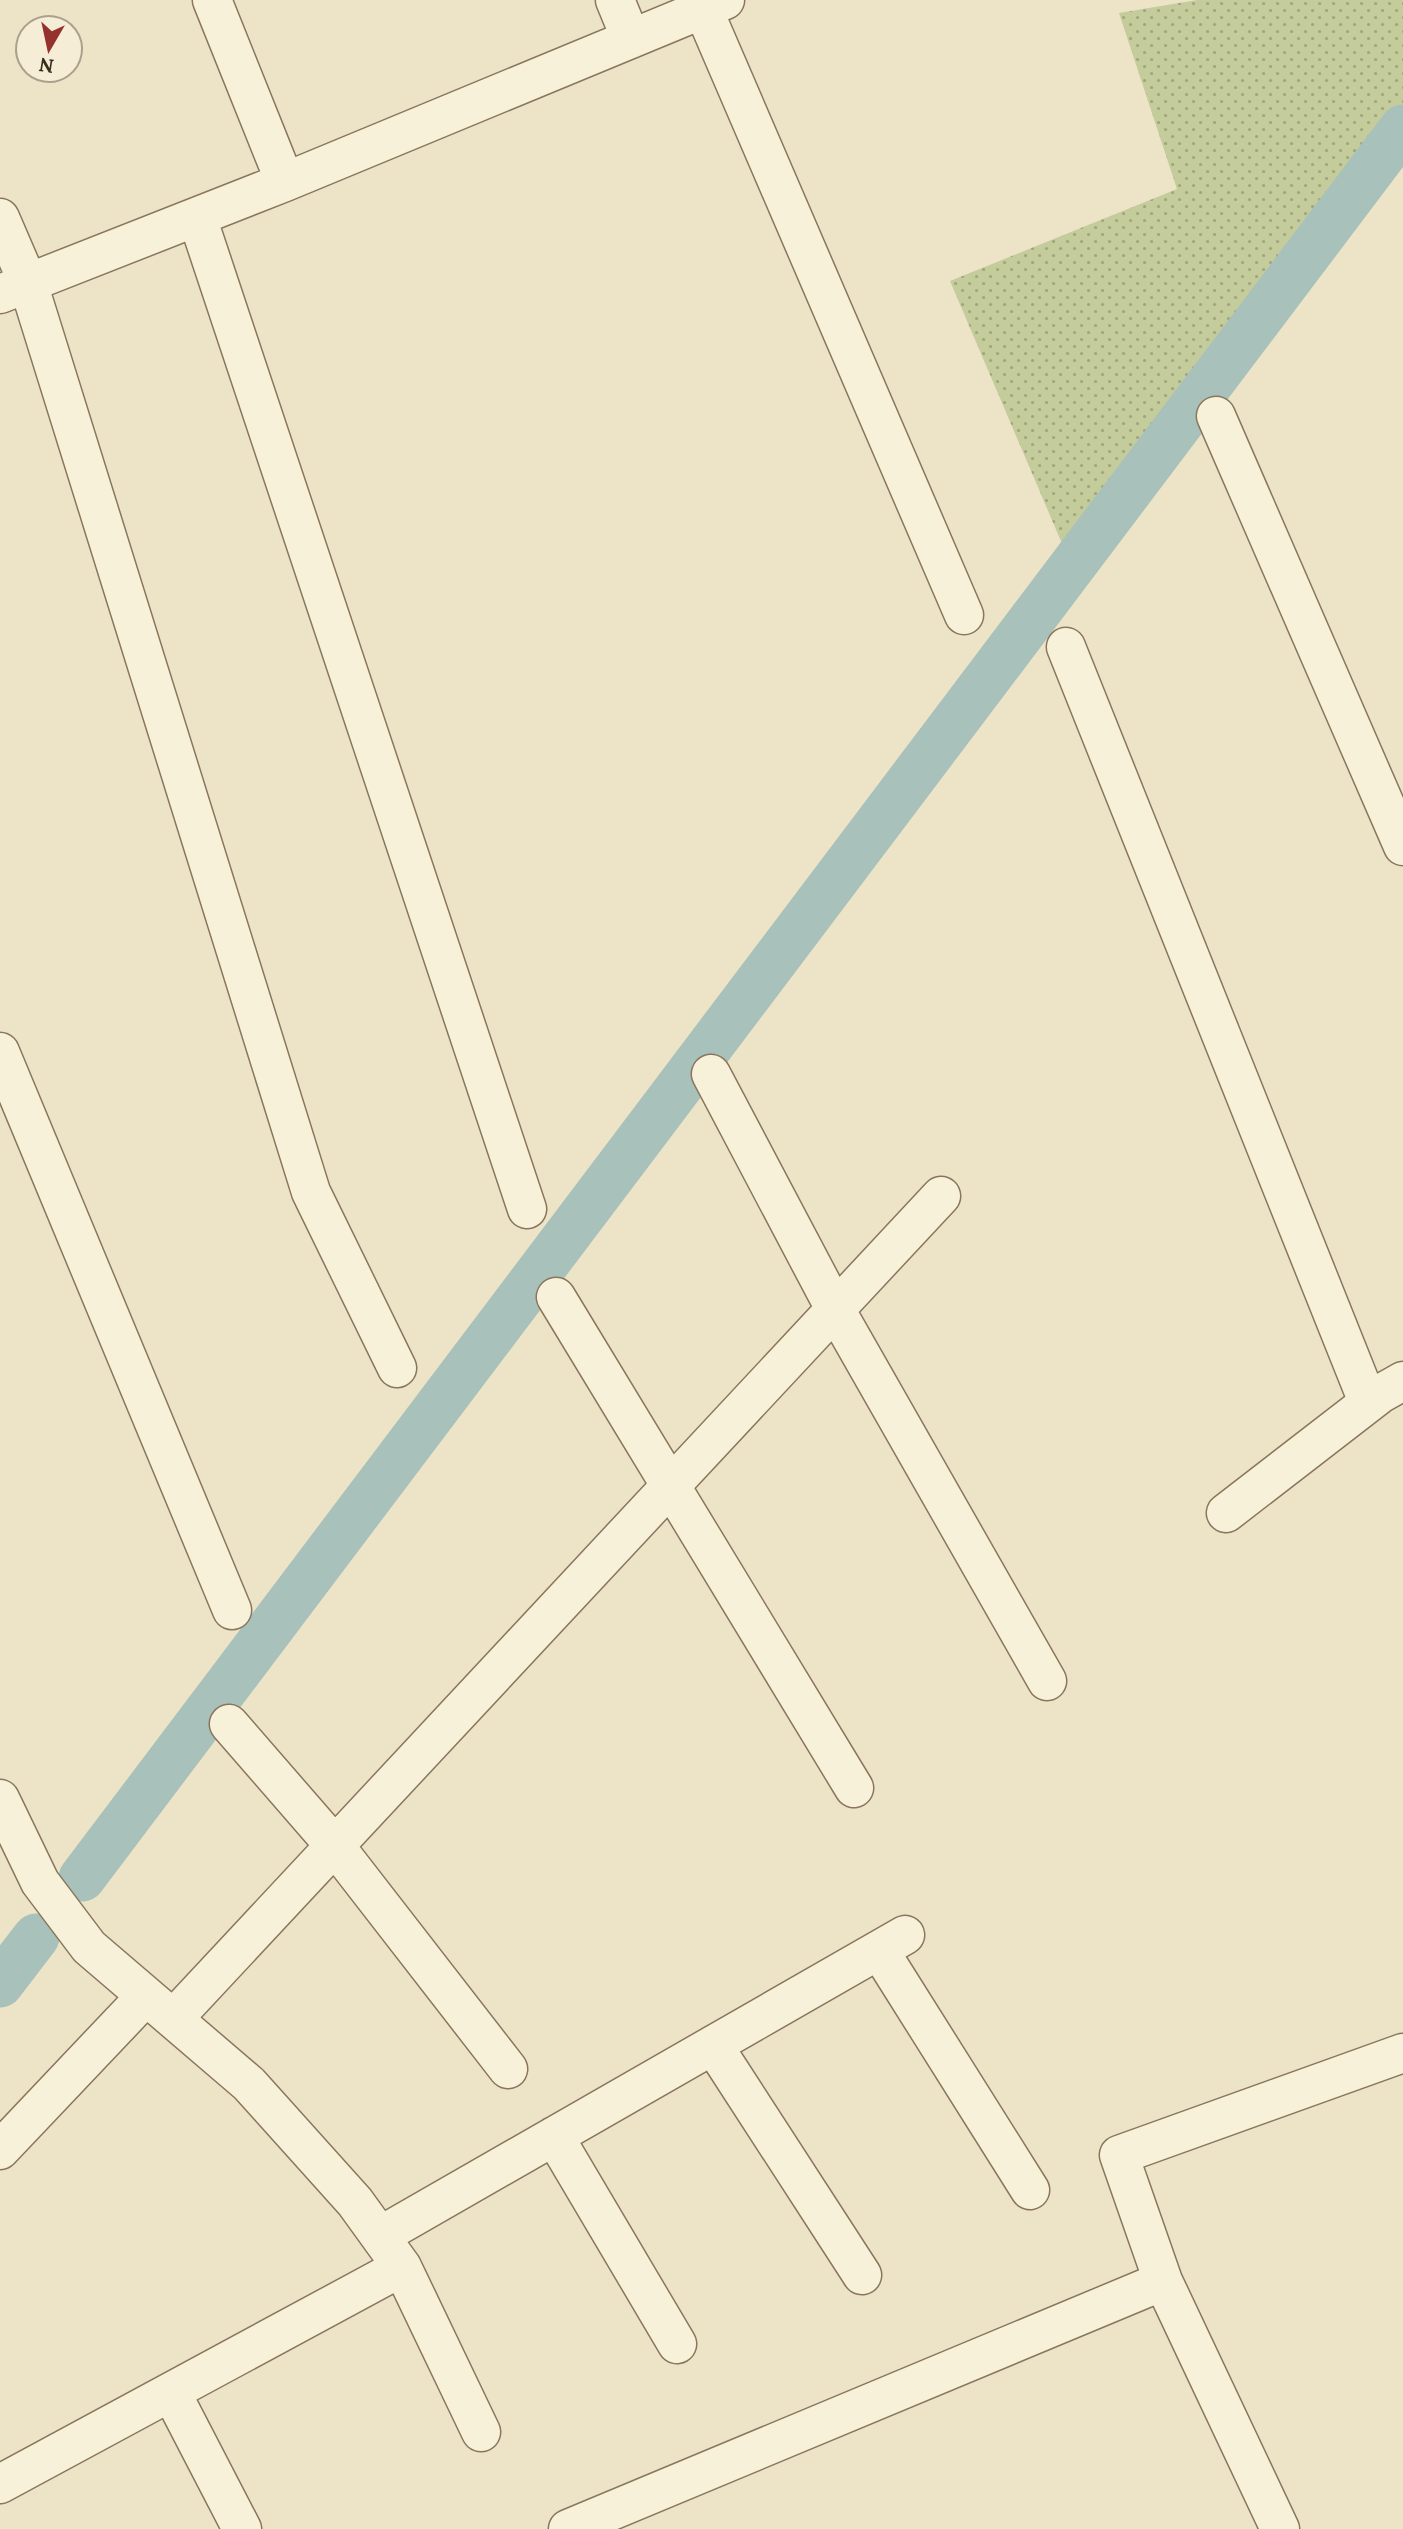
<svg xmlns="http://www.w3.org/2000/svg" width="1403" height="2529" viewBox="0 0 1403 2529" font-family="Lora,serif">
<style>
.grass{fill:url(#grass-dots)}
.lines{fill:none;stroke-linecap:round;stroke-linejoin:round}
.canal{stroke:#a8c1bb;stroke-width:47}
.minor-casing{stroke:#89765d;stroke-width:41}
.minor{stroke:#f8f1da;stroke-width:38}
</style>
<defs>
<pattern id="grass-dots" width="8" height="8" patternUnits="userSpaceOnUse" patternTransform="scale(1.75)"><rect width="8" height="8" fill="#c4cc9b"/><path d="M2 2h.1M6 6h.1" fill="none" stroke="#a0a67e" stroke-width="1.8" stroke-linecap="round"/></pattern>
</defs>
<rect width="100%" height="100%" fill="#ede4c7"/>
<path class="grass" d="M1197 0H1403V128L1072 567 950 281 1177 189 1119 13Z"/>
<g class="lines">
<path class="canal" d="M82 1878 1403 128
M0 1984 36 1937"/>
<defs>
<path id="minor" d="M212 0 285 182
M615 0 631 39
M703 9 964 615
M197 217 527 1209
M0 218 28 283 311 1192 397 1368
M0 294 285 182 725 0
M1216 416 1403 846
M1066 647 1368 1402
M0 1052 232 1610
M711 1074 835 1309 1047 1681
M556 1297 854 1788
M1226 1513 1380 1394 1403 1381
M229 1724 335 1846 508 2069
M0 1799 40 1882 89 1947 249 2084 355 2202 402 2267 481 2432
M879 1950 1030 2190
M173 2019 941 1196
M713 2045 862 2275
M554 2136 677 2344
M0 2150 146 1996
M380 2236 905 1935
M171 2392 242 2529
M0 2484 402 2267
M568 2529 1163 2281
M1280 2529 1163 2281 1119 2155 1403 2053"/>
</defs>
<use href="#minor" class="minor-casing"/>
<use href="#minor" class="minor"/>
</g>
<g transform="translate(49 49) rotate(189)"><circle r="33" fill="#f5edd6" stroke="#aaa08d" stroke-width="2"/>
<path d="M0-5L12 26L0 18L-12 26Z" fill="#96322e"/>
<text y="-10" font-size="19" font-weight="bold" text-anchor="middle" fill="#392d20">N</text>
</g>
</svg>
